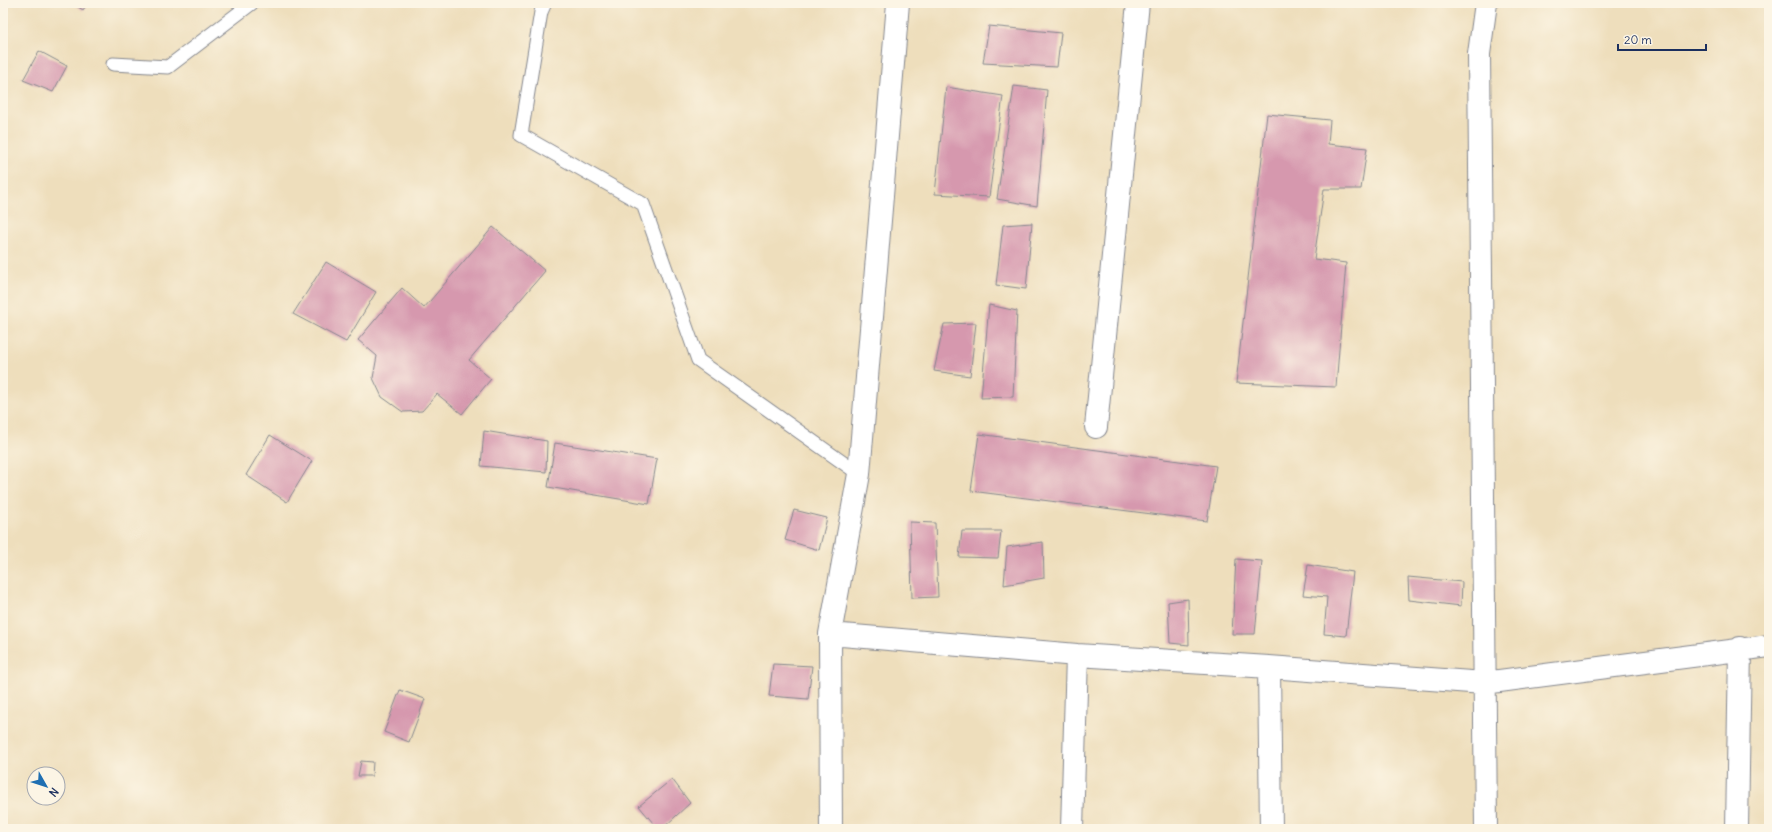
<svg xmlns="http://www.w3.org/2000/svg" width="1772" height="832" viewBox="0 0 1772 832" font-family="Delius,sans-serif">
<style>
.building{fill:#d698ae}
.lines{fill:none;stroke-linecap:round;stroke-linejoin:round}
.service-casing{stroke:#84868d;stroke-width:15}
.minor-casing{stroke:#84868d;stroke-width:24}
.service{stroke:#fff;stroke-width:13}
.minor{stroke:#fff;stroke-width:22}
</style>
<rect width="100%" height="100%" fill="#fcf5e5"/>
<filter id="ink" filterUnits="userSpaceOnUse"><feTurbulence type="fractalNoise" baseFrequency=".025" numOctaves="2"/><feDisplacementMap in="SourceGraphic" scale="8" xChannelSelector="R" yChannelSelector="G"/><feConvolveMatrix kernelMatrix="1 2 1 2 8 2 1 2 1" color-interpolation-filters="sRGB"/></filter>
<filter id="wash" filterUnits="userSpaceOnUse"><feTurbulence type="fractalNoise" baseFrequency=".012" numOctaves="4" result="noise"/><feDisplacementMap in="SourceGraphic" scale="16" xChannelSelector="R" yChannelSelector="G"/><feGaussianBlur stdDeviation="0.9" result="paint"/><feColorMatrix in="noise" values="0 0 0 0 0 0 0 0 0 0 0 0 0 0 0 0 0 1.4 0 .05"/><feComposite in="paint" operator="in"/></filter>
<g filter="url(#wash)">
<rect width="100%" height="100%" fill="#eedebc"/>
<g id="blocks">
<path class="building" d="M72 3H88L83 10Z
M989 26 1061 33 1057 67 983 63Z
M39 51 67 66 53 92 23 80Z
M1014 86 1047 90 1037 206 997 199Z
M946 87 1003 96 989 197 935 194Z
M1267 114 1330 120 1328 144 1367 148 1361 189H1324L1314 259 1346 263 1336 387 1236 383Z
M1032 223 1026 289 996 285 1003 225Z
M493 227 545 271 469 360 491 379 462 414 437 394 422 411 403 412 382 397 373 378 377 356 358 340 402 288 424 308Z
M326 262 376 292 346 342 293 314Z
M989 305 1017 311 1013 397 981 398Z
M976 323 970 376 934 371 944 324Z
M484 431 547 441 546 472 481 466Z
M979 434 1216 466 1207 521 971 491Z
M270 435 312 461 287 502 246 475Z
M555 443 657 459 649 504 548 487Z
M794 510 827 518 819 550 785 540Z
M910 522 935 523 938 597 912 598Z
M962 531H1001L998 558 959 557Z
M1043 542 1044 578 1004 585 1007 547Z
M1236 559 1262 561 1255 634H1232Z
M1308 565 1353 572 1346 636 1324 634 1327 597 1303 595Z
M1408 577 1462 582 1461 606 1409 600Z
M1188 599 1189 645 1170 643 1168 602Z
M773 664 812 666 808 699 769 696Z
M400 690 425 699 409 742 384 732Z
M361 761 373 762 372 776H358Z
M672 779 690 803 662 829H658L639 806Z"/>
</g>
</g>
<g filter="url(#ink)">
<use href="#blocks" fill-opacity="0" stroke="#84868d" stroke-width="1"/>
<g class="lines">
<defs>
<path id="service" d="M545 3 541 12 521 135 643 204 698 360 859 474
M113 64 168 67 252 3"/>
<path id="minor" d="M1096 427 1138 3
M830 634 1077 655 1269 667 1484 683 1769 646
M1269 667 1271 829
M831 829 830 634 859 474 898 3
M1072 829 1077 655
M1486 829 1479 54 1486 3
M1737 829 1740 648"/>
</defs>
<use href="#service" class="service-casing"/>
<use href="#minor" class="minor-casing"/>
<use href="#service" class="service"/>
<use href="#minor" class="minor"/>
</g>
</g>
<rect width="1772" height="832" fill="none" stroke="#fcf5e5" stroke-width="16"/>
<g transform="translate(46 786) rotate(129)"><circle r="19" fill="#fcf5e5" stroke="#a2a6af"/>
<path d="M0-3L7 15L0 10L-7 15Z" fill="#1f6fb2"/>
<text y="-6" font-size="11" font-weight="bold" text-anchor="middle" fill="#1b2f5e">N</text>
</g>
<path d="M1618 44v6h88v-6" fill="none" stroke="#1b2f5e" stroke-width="2"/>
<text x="1624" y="44" font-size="12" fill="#1b2f5e" stroke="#fcf5e5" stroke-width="3" paint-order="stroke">20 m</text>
</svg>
